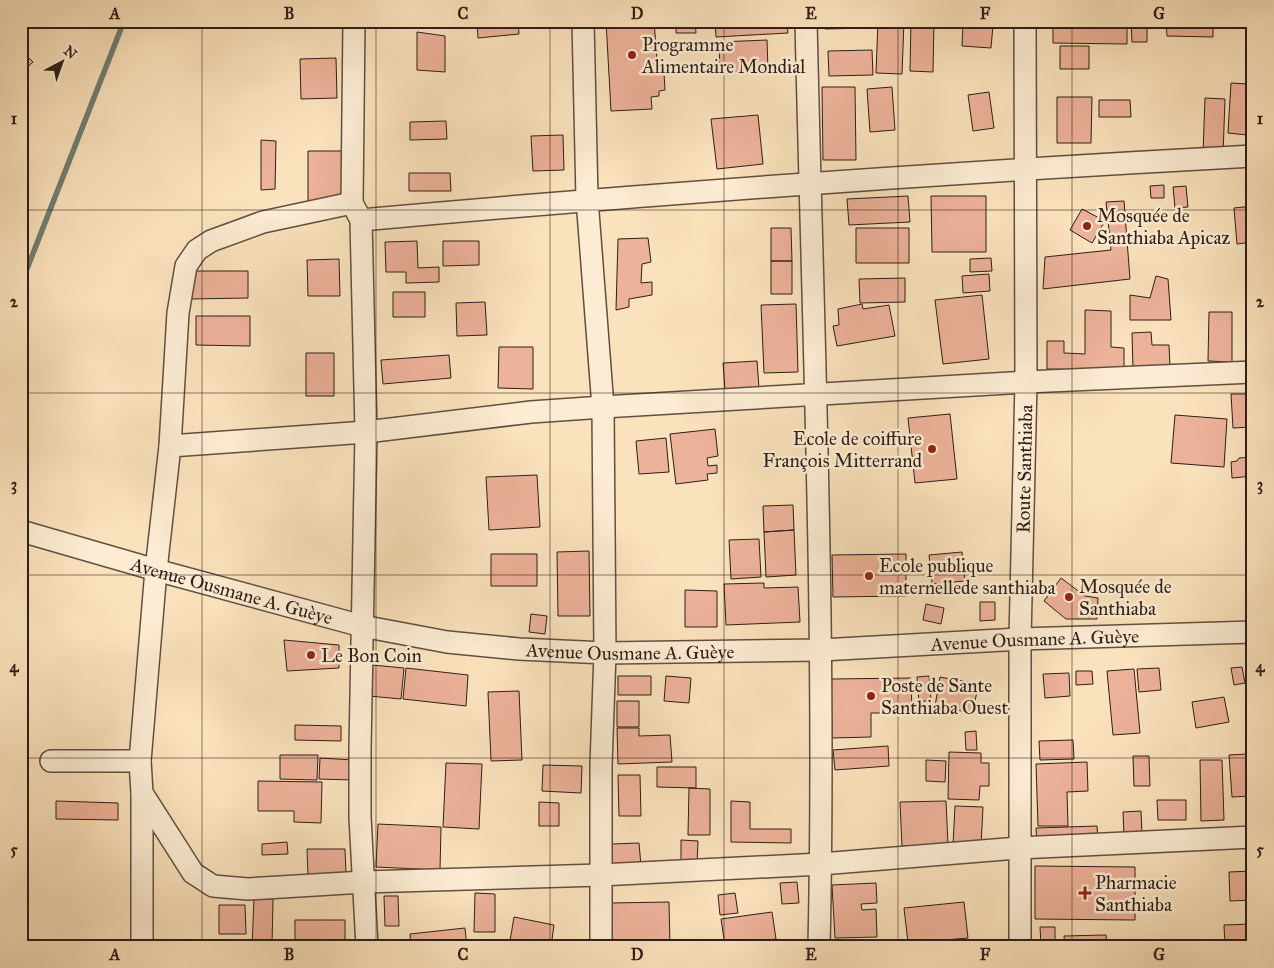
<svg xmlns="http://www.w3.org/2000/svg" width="1274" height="968" viewBox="0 0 1274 968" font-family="'IM FELL Great Primer',serif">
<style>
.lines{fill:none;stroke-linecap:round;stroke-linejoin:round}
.stream{stroke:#717e73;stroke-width:5.5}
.building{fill:#edb29a;stroke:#2e1e18}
.minor-casing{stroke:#614f41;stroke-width:24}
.minor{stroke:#fcecd3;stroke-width:21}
.grid{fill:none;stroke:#2e1e18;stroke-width:1;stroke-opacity:0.55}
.poi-dot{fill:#8f2418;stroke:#fcecd3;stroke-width:2}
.labels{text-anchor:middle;stroke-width:5;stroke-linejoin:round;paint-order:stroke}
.poi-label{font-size:19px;fill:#2e1e18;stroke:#fcecd3;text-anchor:start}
.street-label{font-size:19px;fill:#2e1e18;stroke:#fcecd3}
.neatline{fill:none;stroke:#2e1e18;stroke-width:2}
.grid-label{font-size:16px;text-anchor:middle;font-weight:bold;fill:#2e1e18}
</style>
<rect width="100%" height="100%" fill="#fae2bc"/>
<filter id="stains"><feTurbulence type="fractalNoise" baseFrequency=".004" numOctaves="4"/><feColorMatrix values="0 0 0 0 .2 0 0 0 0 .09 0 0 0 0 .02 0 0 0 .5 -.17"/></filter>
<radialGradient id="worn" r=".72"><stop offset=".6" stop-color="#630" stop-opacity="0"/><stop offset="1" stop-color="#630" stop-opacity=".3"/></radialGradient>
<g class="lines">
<path class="stream" d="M21 284 124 21"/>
</g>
<path class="building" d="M477 21H518L519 34 478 38Z
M606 21H654L658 73H664L665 90 659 91V96L651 97 652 109 611 111Z
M676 21H695L696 33H676Z
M715 21H787L788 33 716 37Z
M825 21H869V28L825 29Z
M878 21H904L902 74 876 73Z
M911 21H934L933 72 910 71Z
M1053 21H1127V44L1053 43Z
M1131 21H1147V42H1132Z
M1166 21H1213V37L1167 36Z
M963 22 993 25 991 48 962 46Z
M417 32 445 36V72L417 70Z
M767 40 768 70 720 72 719 42Z
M1060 46H1089V69H1060Z
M21 50 33 62 21 73Z
M872 50 873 75 829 76 828 51Z
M336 58 337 98 301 99 300 59Z
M1231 83 1249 84 1247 135 1228 133Z
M822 87H855L856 160H823Z
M892 87 895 130 870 132 867 89Z
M989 92 994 128 973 131 968 95Z
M1057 97H1092L1091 143H1057Z
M1205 98 1225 99 1223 155 1203 154Z
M1099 100H1130L1131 117H1099Z
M758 115 763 164 717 169 711 119Z
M446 121 447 139 410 140V122Z
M563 135 564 170 533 171 531 136Z
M261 140 276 141 275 189 261 190Z
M308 151H345V202H308Z
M409 173H450L451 191H409Z
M1164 185V198H1151L1150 186Z
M1186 186 1188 207 1175 208 1173 187Z
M908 196 910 222 849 225 847 199Z
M931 196H986V252H932Z
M1124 201 1130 279 1043 289 1045 257 1111 250 1106 202Z
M1253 206V242L1237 244 1234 208Z
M1082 209 1105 221 1092 243 1070 230Z
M771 228H791L792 261H771Z
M856 228H909V263H856Z
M648 238 651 262 642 264 641 283 652 282V295L629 299V307L616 310 618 239Z
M417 241 418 268 439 267V282L406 283V272H386L385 242Z
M443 241H479V265L443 266Z
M991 258 992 271 970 272V259Z
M339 259 340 296H308L307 260Z
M771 261H792V294H771Z
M189 271H248V298L190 299Z
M989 274 990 291 963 293 962 276Z
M1156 276 1168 279 1171 320H1130V295L1150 298Z
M905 278V302L860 303 859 279Z
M393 292H425V317H393Z
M982 295 989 359 943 364 935 300Z
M485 302 487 335 457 336 456 303Z
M796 304 798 372 764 373 761 305Z
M862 304 863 309 889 305 895 336 837 346 833 326 839 325 838 309Z
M1085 310 1111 311V347L1124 348V370L1047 369V341H1064V353L1085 354Z
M1209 312H1232V362L1208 361Z
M196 316H250V346L196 345Z
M1250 319H1253V360H1252Z
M1151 332 1152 345H1169L1170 367 1133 368 1132 333Z
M499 347H533V389L498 388Z
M306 353H334V396H306Z
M449 355 451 378 383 384 381 360Z
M757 361 759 388 725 390 723 363Z
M1231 394H1253V427L1233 428Z
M950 414 957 479 915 483 908 418Z
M1175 415 1227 419 1224 467 1171 463Z
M715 429 718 456 707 458 708 466 717 465V473L707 474 708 480 676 484 670 434Z
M666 438 669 472 639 474 636 441Z
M1253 457V476L1232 478 1231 462 1237 461 1239 458Z
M537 475 540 527 489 530 486 477Z
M793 505 794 530 764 532 763 506Z
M794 530 796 575 766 577 764 532Z
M759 539 761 577 731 579 729 540Z
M589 551 590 616H558L557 552Z
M962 552 965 581 932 584 929 555Z
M491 554H537V586H491Z
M906 554V596L833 597 832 555Z
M1061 578 1085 596 1098 598 1097 619H1066L1044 601Z
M764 583V588L798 587 800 622 726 625 724 584Z
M685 590 717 591V627H685Z
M980 602H995V620L980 621Z
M926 604 944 608 941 624 923 620Z
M531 614 547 616 545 634 529 632Z
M284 640 339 645V668L287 671Z
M372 665 404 668 401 699 369 696Z
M1242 667 1245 683 1234 685 1231 668Z
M406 668 468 675 466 706 403 699Z
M1159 668 1161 690 1139 692 1137 669Z
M1134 669 1140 733 1113 735 1107 671Z
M1076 671H1092L1093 684 1076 685Z
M1069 673 1070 696 1045 698 1043 674Z
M618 676H651V695H618Z
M666 676 691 678 689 703 664 701Z
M929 676 931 700 919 702 917 677Z
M940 677 979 684 972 713 935 706Z
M911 678 912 713H871V737L832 738 831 679Z
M519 691 522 760 491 761 488 692Z
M1224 697 1229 722 1196 728 1192 702Z
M617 701H639V727H617Z
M295 725 341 726V741L295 740Z
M617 728H639V736L670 735 672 762 618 764Z
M976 731 977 750H966L965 732Z
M1073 740 1074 759 1040 760 1039 741Z
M888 746 889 766 835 770 833 750Z
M949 752 981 753V763H989V786H980L979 800 948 799Z
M1247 754 1250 796 1232 797 1229 755Z
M280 755H318L317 780 280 779Z
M1133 756H1149L1150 786H1134Z
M320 758 353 760 352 780 319 779Z
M926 760 946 761 945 782 926 781Z
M1200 760H1222L1224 820 1201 821Z
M1087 762 1088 791 1067 792 1068 826H1038L1036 764Z
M446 763 482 764 479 829 443 827Z
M543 765 582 766 581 793 542 791Z
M657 767H696V788L657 787Z
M618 775H640L641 816H619Z
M258 781 322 782 321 823 294 822V811H258Z
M689 788 710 789V835H688Z
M1157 800H1186V820H1158Z
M56 801 118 803V820L56 819Z
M731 801 750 802V829H791V843L731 842Z
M946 801 948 845 902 846 900 802Z
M539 802 559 803V826H539Z
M955 806 983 807 981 846 953 845Z
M1141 811 1142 834 1124 835 1123 812Z
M378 824 441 827 440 870 376 867Z
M1097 826 1098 842 1037 844 1036 828Z
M681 840 698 841 697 863 681 862Z
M287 842 288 854 262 855V844Z
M639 843 641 866 613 868 611 844Z
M307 849H345L346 874 308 875Z
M1035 866 1135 867V920L1035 919Z
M1253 871V900L1230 901 1229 872Z
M797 882 799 903 782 904 780 883Z
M876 883 877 903 861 904 862 910 876 909 877 937 835 938 832 885Z
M475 893 495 894V932H474Z
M735 893 738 913 720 915 718 895Z
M384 896H398L399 926H385Z
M254 899H273L272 947H252Z
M669 902 670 947H613L611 903Z
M964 902 968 938 908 943 904 908Z
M219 905H245L246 934H219Z
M772 912 776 939 725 946 721 919Z
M514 917 554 925 551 947H509Z
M295 920H345V947H295Z
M1253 924V947H1225L1224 925Z
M1040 927H1055V946H1041Z
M465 928 467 947H411L410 934Z
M1106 935 1107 947H1065L1064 936Z
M894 940V947H832V941Z
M969 944V947H940V946Z"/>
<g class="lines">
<defs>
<g id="minor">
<path d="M354 21 352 203 361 220 366 432 360 749V817L367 947"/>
<path d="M583 21 587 199 603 407 605 653 601 765V947"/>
<path d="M806 21C813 330 826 638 819 947"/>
<path d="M352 203 263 222 211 241 197 250 186 266 178 313 170 446 156 570 140 761 142 793 193 873 213 886 248 889 364 882 600 875 821 864 1019 848 1253 837"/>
<path d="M361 220C658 193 955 172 1253 156"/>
<path d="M170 446 366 432 531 412 603 407 1026 382 1253 372"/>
<path id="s1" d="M21 531 156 570 362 626 447 642 519 649 605 653 821 650 1020 639 1253 632"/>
<path d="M51 761H140"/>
<path d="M142 947V794"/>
<path id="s2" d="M1020 947V639L1026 382 1025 21"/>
</g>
</defs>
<use href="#minor" class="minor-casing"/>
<use href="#minor" class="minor"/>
</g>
<path class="grid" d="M202 21V947M376 21V947M550 21V947M724 21V947M898 21V947M1072 21V947M21 210H1253M21 393H1253M21 575H1253M21 758H1253"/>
<g class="poi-dot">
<circle cx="632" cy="55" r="5"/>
<circle cx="1087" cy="226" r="5"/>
<circle cx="932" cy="449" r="5"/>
<circle cx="869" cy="576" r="5"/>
<circle cx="1069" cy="597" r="5"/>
<circle cx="311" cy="655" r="5"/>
<circle cx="871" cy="696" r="5"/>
<path d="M1082.5 885.5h5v5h5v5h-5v5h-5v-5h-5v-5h5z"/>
</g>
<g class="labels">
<g class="poi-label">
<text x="642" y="51">Programme<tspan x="642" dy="22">Alimentaire Mondial</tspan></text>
<text x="1097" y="222">Mosquée de<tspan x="1097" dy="22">Santhiaba Apicaz</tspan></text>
<text x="922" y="445" text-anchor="end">Ecole de coiffure<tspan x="922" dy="22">François Mitterrand</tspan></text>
<text x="879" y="572">Ecole publique<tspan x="879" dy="22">maternellede santhiaba</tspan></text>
<text x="1079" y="593">Mosquée de<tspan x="1079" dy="22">Santhiaba</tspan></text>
<text x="321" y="662">Le Bon Coin</text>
<text x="881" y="692">Poste de Sante<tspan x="881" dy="22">Santhiaba Ouest</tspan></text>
<text x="1095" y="889">Pharmacie<tspan x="1095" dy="22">Santhiaba</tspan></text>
</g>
<g class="street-label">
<text dy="7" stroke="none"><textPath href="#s2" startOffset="478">Route Santhiaba</textPath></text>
<text dy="7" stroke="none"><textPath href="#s1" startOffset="219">Avenue Ousmane A. Guèye</textPath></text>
<text dy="7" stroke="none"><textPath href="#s1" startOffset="1029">Avenue Ousmane A. Guèye</textPath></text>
<text dy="7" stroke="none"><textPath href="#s1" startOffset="624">Avenue Ousmane A. Guèye</textPath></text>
</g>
</g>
<rect width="1274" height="968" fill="none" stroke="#fae2bc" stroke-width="55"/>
<g transform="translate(62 62) rotate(41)" stroke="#fcecd3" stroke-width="4" paint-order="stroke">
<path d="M0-4L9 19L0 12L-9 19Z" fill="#2e1e18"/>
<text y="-8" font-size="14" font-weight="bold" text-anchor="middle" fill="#2e1e18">N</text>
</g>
<rect x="28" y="28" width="1218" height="912" class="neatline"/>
<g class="grid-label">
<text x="115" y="19">A</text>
<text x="289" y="19">B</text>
<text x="463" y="19">C</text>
<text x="637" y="19">D</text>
<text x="811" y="19">E</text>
<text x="985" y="19">F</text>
<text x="1159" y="19">G</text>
<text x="14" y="124">1</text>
<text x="1260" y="124">1</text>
<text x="14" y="307">2</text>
<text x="1260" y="307">2</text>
<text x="14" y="490">3</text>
<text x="1260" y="490">3</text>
<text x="14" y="672">4</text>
<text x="1260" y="672">4</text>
<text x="14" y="855">5</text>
<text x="1260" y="855">5</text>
<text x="115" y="960">A</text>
<text x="289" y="960">B</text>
<text x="463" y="960">C</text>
<text x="637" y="960">D</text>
<text x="811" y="960">E</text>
<text x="985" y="960">F</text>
<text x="1159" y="960">G</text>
</g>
<rect width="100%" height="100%" filter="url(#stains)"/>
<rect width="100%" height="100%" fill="url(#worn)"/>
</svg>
